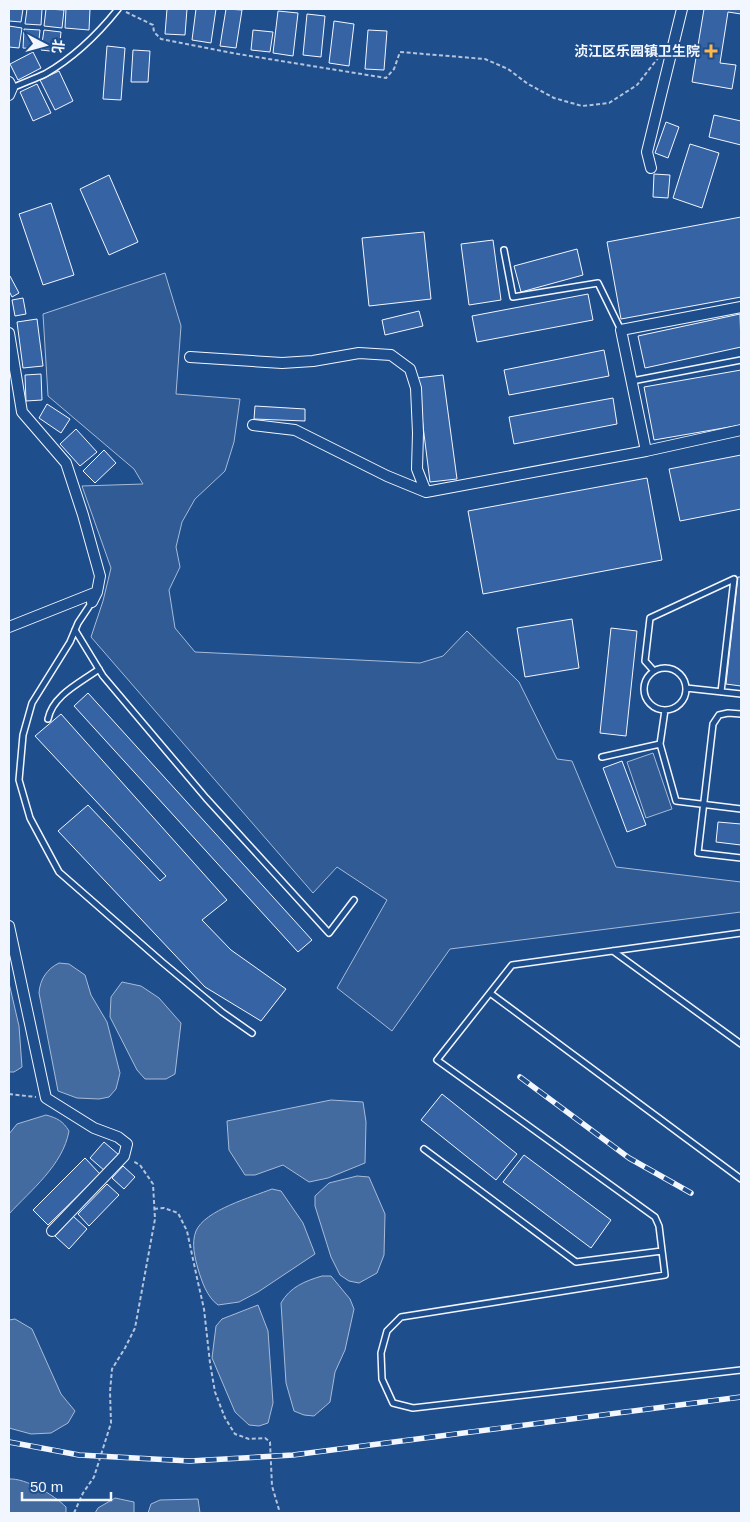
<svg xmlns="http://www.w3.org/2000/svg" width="750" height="1522" viewBox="0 0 750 1522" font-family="Helvetica,'Noto Sans SC',sans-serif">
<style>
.built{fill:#305b95;stroke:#a8bbd7}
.water{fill:#446ba0;stroke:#a8bbd7}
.building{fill:#3563a3;stroke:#f2f6ff}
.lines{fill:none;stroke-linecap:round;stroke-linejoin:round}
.service-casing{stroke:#f2f6ff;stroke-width:8}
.minor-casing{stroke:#f2f6ff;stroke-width:12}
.path{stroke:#b3c4dc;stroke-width:2;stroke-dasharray:4 2.5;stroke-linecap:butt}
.service{stroke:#1f4e8c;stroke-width:5}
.minor{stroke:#1f4e8c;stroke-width:10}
.rail-casing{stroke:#f2f6ff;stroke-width:5.5}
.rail{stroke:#1f4e8c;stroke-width:4;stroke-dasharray:11;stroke-linecap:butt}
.poi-dot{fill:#ffb74d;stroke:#1f4e8c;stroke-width:2}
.labels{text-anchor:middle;stroke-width:4;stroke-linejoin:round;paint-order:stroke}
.poi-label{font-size:14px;font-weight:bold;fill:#f2f6ff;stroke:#1f4e8c;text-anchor:end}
</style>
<rect width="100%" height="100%" fill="#1f4e8c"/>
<path class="built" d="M165 273 181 326 176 394 240 399 234 442 225 471 195 499 182 522 176 547 180 567 169 590 175 628 195 652 420 663 443 656 467 631 519 682 557 759 572 761 616 867 741 882V912L450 949 392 1031 337 988 387 900 337 867 313 893 91 637 103 601 111 568 82 486 143 484 134 469 48 396 43 314Z
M653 753 672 809 646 818 627 762Z"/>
<path class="water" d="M59 963 69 964 85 975 91 995 107 1022 120 1073 116 1089 109 1097 99 1099 77 1098 58 1091 39 993C40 979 47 969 59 963Z
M122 982 141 986 159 998 181 1023 175 1074 166 1079H145L137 1070 110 1017 111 997Z
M9 983 19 1026 22 1067 14 1072H9Z
M331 1100 363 1102 366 1122 365 1163 328 1178 309 1182 283 1165 255 1175H245L229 1150 227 1121Z
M46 1115C57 1118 63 1121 69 1131 63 1165 31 1190 9 1214V1134L17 1124Z
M357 1176 369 1177 385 1214 384 1255 377 1273 359 1283 349 1281 340 1275 331 1257 315 1206V1196L329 1183Z
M272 1189 281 1191 303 1223 315 1254 258 1292 239 1302 218 1305C207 1297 202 1282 198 1269 195 1258 191 1243 196 1231 205 1210 252 1197 272 1189Z
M322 1276H331L350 1299 354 1309 345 1350 335 1372 330 1402 314 1416 304 1415 294 1411 286 1383 281 1303C290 1287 305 1281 322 1276Z
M258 1305 268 1331 273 1403 268 1423 259 1426 249 1425 235 1412 212 1358 216 1326 222 1319Z
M15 1319 32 1329 61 1394 75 1411 68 1423 51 1433 31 1434 9 1428V1320Z
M9 1479C26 1478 54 1495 66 1507V1513H9Z
M115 1498 134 1502V1513H95L98 1508Z
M198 1499 200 1513H148L151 1504 160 1500Z"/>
<path class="building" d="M9 9H23L21 22 9 21Z
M27 9H42L41 25 25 24Z
M46 9 64 10 62 28 44 26Z
M66 9H90L89 30 65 28Z
M167 9H187L185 35 165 34Z
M196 9H216L211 43 192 40Z
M226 9 242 10 236 48 220 46Z
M704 9H741V14L728 12 720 63 736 65 732 89 692 82Z
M278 11 298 13 293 56 273 53Z
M307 14 325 16 321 57 303 55Z
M334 21 354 24 349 66 329 63Z
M9 26 22 28 19 48 9 47Z
M24 29 40 30 38 49 23 48Z
M44 30 61 32 59 52 41 50Z
M253 30 273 32 270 52 251 50Z
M368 30 387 31 384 70 365 69Z
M107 46 125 48 121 100 103 99Z
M133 50 150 51 148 82H131Z
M33 52 41 68 18 80 10 64Z
M59 71 73 101 55 110 40 80Z
M37 84 51 113 33 121 20 92Z
M714 115 741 121V145L709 137Z
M666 122 679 127 668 158 655 153Z
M690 144 719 153 702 208 673 198Z
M654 174 670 175 668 198 653 197Z
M109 175 138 242 109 255 80 189Z
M51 203 74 275 43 285 19 214Z
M741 217V297L621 319 607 242Z
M424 232 431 299 369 306 362 238Z
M493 240 501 300 469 305 461 244Z
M577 249 583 275 521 292 514 266Z
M10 276 19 293 12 297 9 291V277Z
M588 294 593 320 477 342 472 316Z
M23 298 26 314 15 316 12 300Z
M419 311 423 326 385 335 382 320Z
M740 314 741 347 645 368 638 336Z
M37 319 43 366 23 368 17 322Z
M604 350 609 376 509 395 504 370Z
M741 370V425L654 440 644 387Z
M41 374 42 400 26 401 25 375Z
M443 375 457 479 430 482 417 378Z
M613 398 617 424 514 444 509 417Z
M47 404 70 419 61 433 39 418Z
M255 406 305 409V421L254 419Z
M76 429 97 452 80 466 60 444Z
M104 450 116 463 95 483 83 471Z
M741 455V509L680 521 669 469Z
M647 478 662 560 483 594 468 511Z
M738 577H741V686L726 684Z
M572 619 579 668 525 677 517 628Z
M611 628 637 631 626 736 600 733Z
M88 693 312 940 298 952 74 706Z
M61 714 227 900 202 920 231 950 286 989 261 1021 205 987 58 831 88 805 160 881 166 876 35 736Z
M622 761 646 825 627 832 603 768Z
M718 822 741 824V845L716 842Z
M442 1094 517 1154 496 1180 421 1120Z
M104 1142 119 1155 105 1171 90 1158Z
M524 1155 611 1220 591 1248 503 1182Z
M85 1158 100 1174 48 1225 33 1210Z
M123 1166 135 1177 124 1189 112 1178Z
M107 1184 119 1195 89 1226 78 1214Z
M73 1216 87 1229 69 1249 55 1236Z"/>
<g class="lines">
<defs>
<path id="service" d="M12 88C23 83 34 79 45 74 73 58 98 34 118 9
M504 250 513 297 598 283 621 330
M632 381 741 360
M92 602 78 623 70 642 32 703 23 735 19 780 30 818 59 872 162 962 222 1012 252 1033
M75 630 103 676 206 798 329 933 354 900
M644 689a21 21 0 1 1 42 0a21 21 0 1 1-42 0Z
M654 671 645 661 650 618 734 579
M686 688 741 694
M721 692 734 579
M665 710 660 744 676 801 741 809
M741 714 728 713 719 715 713 724 698 853 741 858
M48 719C53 695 80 683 99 669
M602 757 660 744
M741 933 512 965 437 1060 655 1217 659 1226 665 1275 401 1317 387 1331 381 1353 382 1379 393 1403 413 1408 741 1370
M613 951 741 1044
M490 993 741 1179
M424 1149 576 1262 662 1251"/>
<path id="minor" d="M9 82 12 88 9 95
M651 168 647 152 682 9
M741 307 621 330 646 451 741 430
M9 333 22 412 66 463 83 515 100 576 97 592 92 602
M190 357 282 363 313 361 359 353 391 355 410 369 416 388 418 433 417 469 426 492
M253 425 295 430 387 476 426 492 646 451
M9 627 97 592
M9 926 46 1098 94 1128 118 1137 127 1144 124 1156 52 1231"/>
</defs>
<use href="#service" class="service-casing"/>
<use href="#minor" class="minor-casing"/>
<path class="path" d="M126 12 153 25 154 32 161 39 238 54 386 78 394 69 400 52 485 59 508 69 528 84 554 98 582 106 609 103 637 85 658 58
M9 1094 36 1097
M154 1209 164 1208 178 1213 187 1231 197 1278 204 1309 210 1363 215 1392 225 1418 235 1434 249 1439 265 1438 270 1442 272 1486 280 1513
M74 1513 83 1493 94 1477 111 1423 110 1392 112 1369 125 1348 135 1328 155 1219 153 1184 140 1165 133 1161"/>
<use href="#service" class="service"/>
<use href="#minor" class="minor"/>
<defs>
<path id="rail" d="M520 1077 629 1158 691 1193
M9 1442 79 1455 190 1461 293 1455 741 1397"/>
</defs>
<use href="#rail" class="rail-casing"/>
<use href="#rail" class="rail"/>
</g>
<path class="poi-dot" d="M708.5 43.5h5v5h5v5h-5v5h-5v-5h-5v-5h5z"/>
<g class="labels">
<g class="poi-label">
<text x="700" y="56">浈江区乐园镇卫生院</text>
</g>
</g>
<rect width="750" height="1522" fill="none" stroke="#f2f6ff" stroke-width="20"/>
<g transform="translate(45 45) rotate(96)" stroke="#1f4e8c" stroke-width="4" paint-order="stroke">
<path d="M0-4L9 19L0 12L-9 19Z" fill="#f2f6ff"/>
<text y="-8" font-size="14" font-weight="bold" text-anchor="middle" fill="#f2f6ff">北</text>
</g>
<path d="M22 1492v8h89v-8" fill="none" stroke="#f2f6ff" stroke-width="2.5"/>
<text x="30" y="1492" font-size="15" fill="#f2f6ff" stroke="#1f4e8c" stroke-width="4" paint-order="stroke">50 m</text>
</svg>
